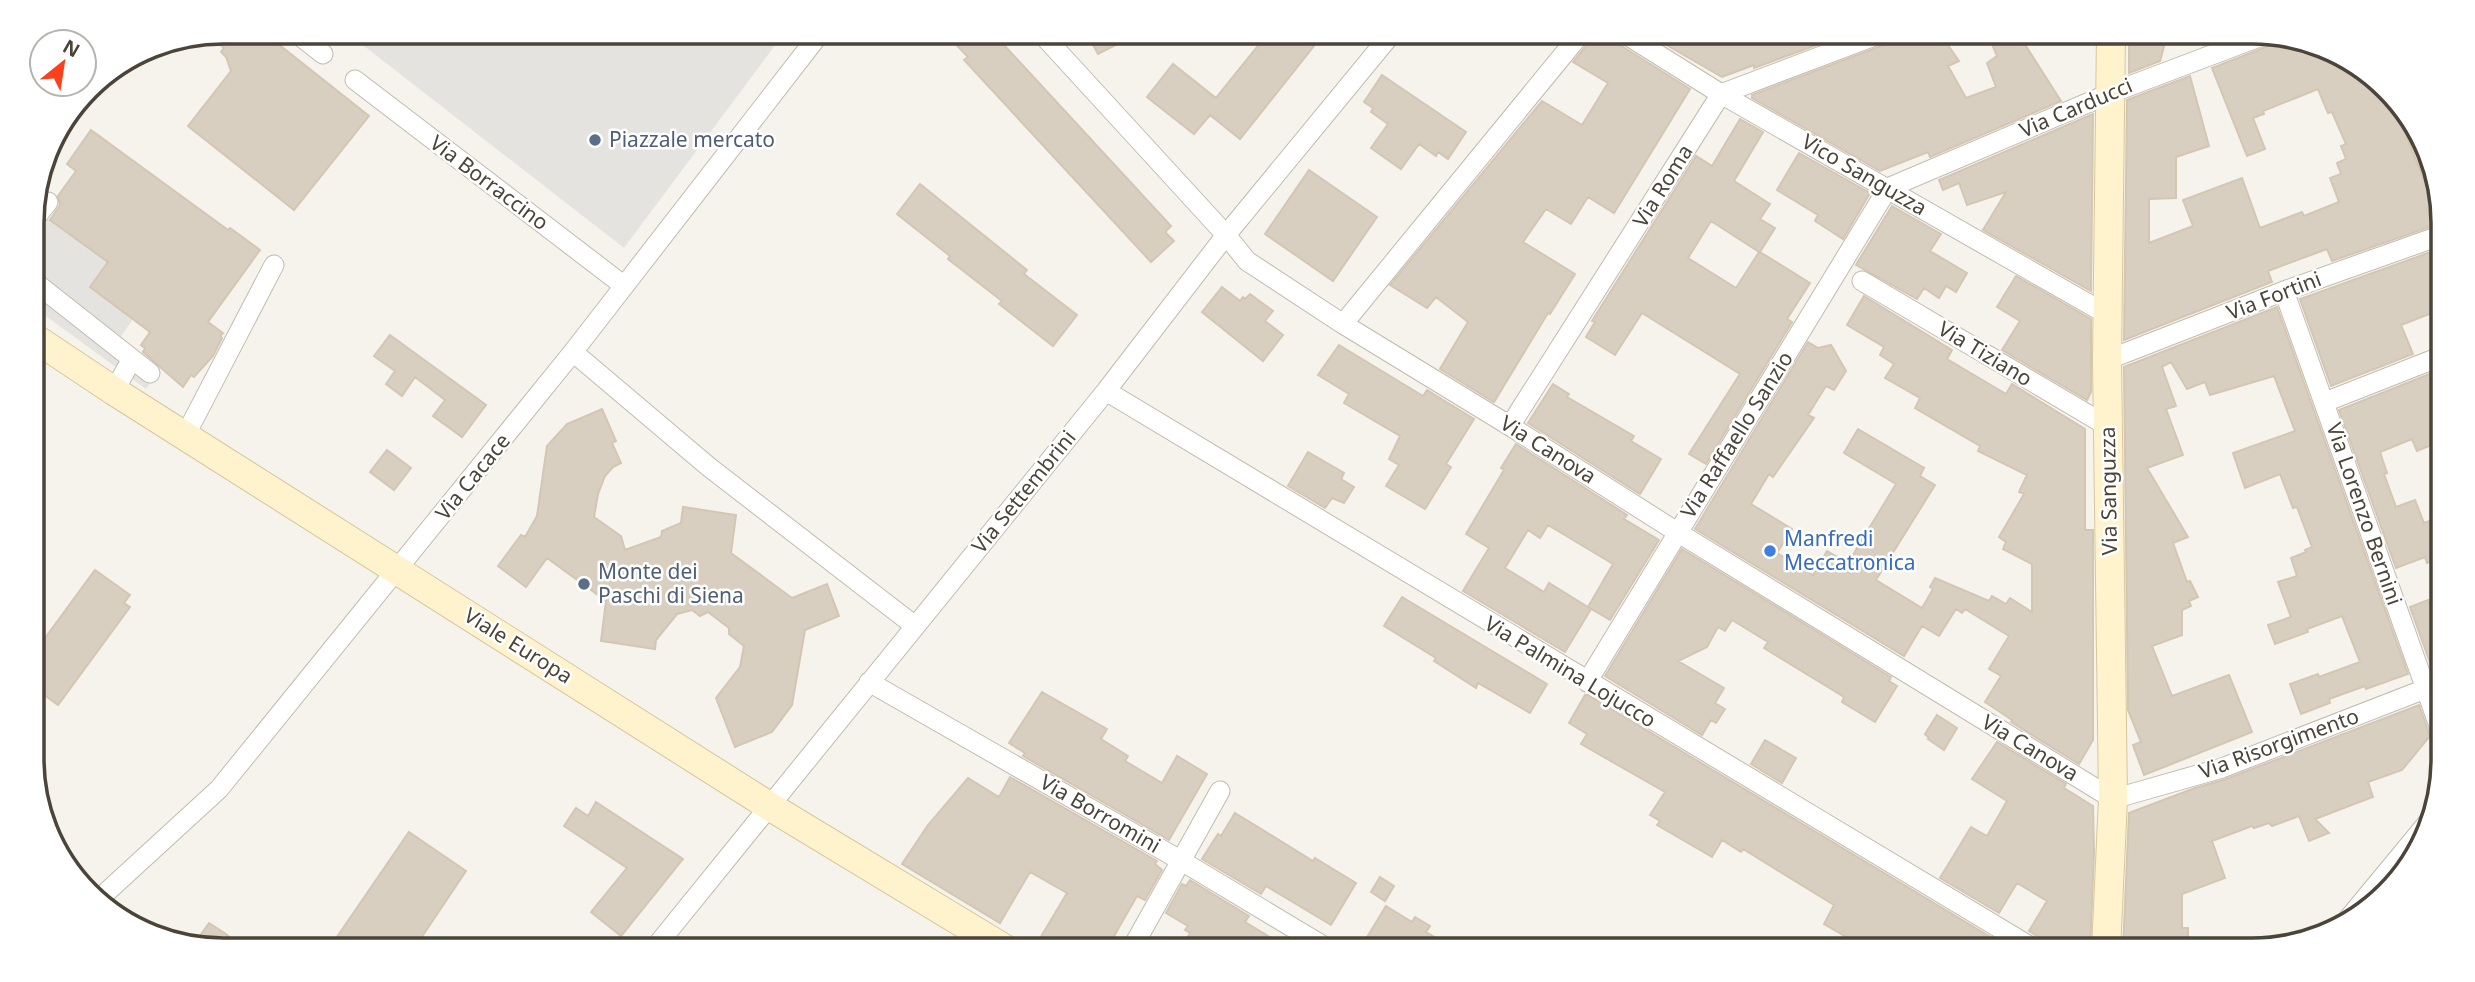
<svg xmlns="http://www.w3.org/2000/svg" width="2475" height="982" viewBox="0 0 2475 982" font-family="'Noto Sans',sans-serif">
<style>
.parking{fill:#e5e3e0}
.building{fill:#d8cfc1;stroke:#d3c7b4;stroke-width:2;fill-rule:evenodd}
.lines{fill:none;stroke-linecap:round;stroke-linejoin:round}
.street-casing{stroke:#c2bbae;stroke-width:21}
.secondary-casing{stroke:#d6c79b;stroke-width:30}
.street{stroke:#fff;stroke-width:19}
.secondary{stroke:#fff3cd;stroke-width:28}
.service-dot{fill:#5c6f8a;stroke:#fff;stroke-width:2.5}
.shop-dot{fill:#3f7fe0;stroke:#fff;stroke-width:2.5}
.labels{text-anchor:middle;stroke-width:5;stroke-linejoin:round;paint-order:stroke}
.street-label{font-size:21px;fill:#4b4439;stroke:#fff}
.service-label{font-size:21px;fill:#4e5e75;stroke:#fff;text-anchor:start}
.shop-label{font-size:21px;fill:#366cbe;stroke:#fff;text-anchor:start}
.rim{fill:none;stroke:#4b4439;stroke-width:3.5}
</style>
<rect width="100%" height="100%" fill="#f6f3ec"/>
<path class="parking" d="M346 32H785L624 248Z
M37 191 54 201 44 216 108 262 90 287 133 319 118 341 158 371 146 389 32 306V210Z"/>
<path class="building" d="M223 32H263L369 116 294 210 188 126 231 71 226 57 221 52 224 48 208 34Z
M944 32H992L1171 226 1165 232 1174 241 1151 262 964 60 968 57Z
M1086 32H1141L1098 54Z
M1269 32H1295L1314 46 1240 139 1210 115 1194 134 1147 97 1173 64 1216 98Z
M1594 32H1610L1615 42 1690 89 1614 213 1588 197 1571 224 1546 209 1523 242 1575 274 1550 314 1548 313 1494 402 1440 369 1468 322 1436 297 1427 308 1390 285 1542 101 1582 125 1608 83 1573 62 1591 40Z
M1644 32H1684L1700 41 1721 32H1852L1754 68V65L1722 77Z
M1897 32H1939L1959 61 1948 66 1966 98 1996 87 1987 63 1997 56 1987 32H2017L2061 101 1930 157 1928 152 1880 171 1752 98V95L1889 43 1895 39Z
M2129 32H2168L2160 61 2129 73Z
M2198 32H2239L2203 45Z
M2279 36 2314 42 2389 92 2441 223 2332 261 2327 249 2268 271 2272 282 2124 340 2127 100 2190 76 2209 146 2176 157V198L2149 199V243L2193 226 2183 200 2242 178 2260 228 2302 212 2304 216 2339 202 2330 178 2341 174 2337 163 2346 159 2341 146 2346 144 2332 112 2328 113 2318 89 2263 111 2264 114 2253 118 2265 149 2247 156 2212 68 2271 45Z
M1382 75 1466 132 1448 159 1438 152 1436 156 1419 144 1401 169 1371 148 1388 124 1371 112 1373 108 1364 102Z
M2093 114 2091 291 1983 230 2006 192 1967 205 1959 183 1943 190 1939 180Z
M1740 119 1763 132 1734 181 1770 204 1760 219 1775 228 1760 252 1810 283 1787 319 1792 322 1706 464 1689 454 1740 374 1642 313 1615 355 1586 337 1595 322 1592 321 1696 156 1712 166ZM1711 221 1759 252 1736 288 1688 258Z
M91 130 228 230 230 228 260 250 208 322 223 333 220 336 222 338 213 356 194 377 191 375 183 387 143 352 145 348 141 345 150 332 90 287 108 262 50 220 60 205 58 196 76 171 67 164Z
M1799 153 1870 193 1843 239 1815 221 1818 215 1777 190Z
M1309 170 1377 217 1333 281 1265 234Z
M920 184 1027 270 1024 274 1077 315 1053 346 999 304 1002 301 948 259 950 256 897 214Z
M1892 206 1941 234 1930 251 1967 273 1956 292 1946 286 1939 298 1924 288 1917 299 1856 265Z
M2442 248V309L2401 325 2413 354 2331 386 2300 299Z
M2016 276 2091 319V392L2087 400 2002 350 2020 321 1997 307Z
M1222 287 1240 301 1243 297 1245 299 1250 294 1273 311 1265 321 1283 335 1263 361 1202 312Z
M1864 296 1952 350 1947 359 2006 394 2012 384 2085 429V530H2093V740L2079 764 2011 722 2012 720 1985 702 2001 676 1989 669 2009 636 1965 609 1962 613 1956 609 1939 636 1922 626 1904 656 1695 529 1808 342 1818 348 1831 345 1846 371 1834 390 1826 386 1808 415 1814 418 1773 477 1769 474 1751 504 1792 529 1777 553 1813 575 1827 551 1848 563 1896 484 1844 453 1858 429 1924 468 1920 476 1935 485 1876 580 1922 608 1933 589 1930 587 1935 578 1989 601 1992 596 2006 604 2010 598 2032 612V564L2003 549 2006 542 1999 537 2024 494 2019 492 2027 475 1978 451 1980 446 1915 408 1920 398 1885 378 1894 364 1880 355 1884 347 1847 325Z
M2277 307 2408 674 2366 689 2365 686 2329 699 2330 703 2301 714 2290 684 2318 674 2319 677 2360 662 2342 616 2307 629 2308 632 2275 644 2268 625 2291 617 2278 582 2297 576 2291 558 2306 552 2305 550 2312 547 2297 507 2293 508 2280 474 2245 488 2233 453 2295 431 2274 376 2210 395 2205 382 2187 389 2171 362 2162 367 2176 406 2166 409 2183 455 2147 468 2188 537 2173 543 2187 582 2190 581 2198 597 2189 601 2191 606 2182 610V635L2152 646 2172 696 2229 675 2252 732 2144 775 2133 745 2141 742 2128 710 2124 367Z
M390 335 486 405 462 437 433 416 445 400 415 377 402 396 386 384 395 371 374 356Z
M1339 345 1423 396 1427 390 1474 419 1446 464 1451 467 1425 509 1386 486 1399 465 1389 459 1400 436 1344 403 1349 394 1318 375Z
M2442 369V412L2437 414 2442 428 2443 440 2417 451 2412 439 2380 452 2387 473 2384 474 2396 507 2415 500 2424 523 2443 516V557L2427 563 2425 557 2396 568 2339 410Z
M1553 384 1569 394 1567 397 1634 436 1631 441 1661 459 1640 494 1528 423Z
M602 409 616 441 612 443 621 463 613 467 605 476 598 494 594 517 621 536 625 550 661 537 662 531 681 523 683 507 736 515 731 553 792 598 827 584 839 616 805 630 792 705 772 732 735 747 716 698 740 667 744 646 729 634V628L708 612 700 616 692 610 677 614 656 640 655 649 601 641 606 601 547 558 526 587 498 566 521 535 525 537 537 516 547 446 567 424Z
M1516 444 1627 515 1624 519 1659 540 1610 620 1588 607 1613 564 1548 525 1540 538 1528 530 1505 568 1544 592 1549 583 1591 609 1565 652 1463 591 1489 548 1466 534 1504 470 1501 468Z
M387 450 411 468 394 490 370 472Z
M1308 452 1344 473 1341 479 1354 487 1344 503 1332 498 1325 508 1288 486Z
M1682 549 1891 677 1889 681 1897 686 1875 722 1842 702 1844 697 1764 648 1768 642 1732 620 1725 631 1718 627 1707 647 1678 661 1724 688 1715 703 1725 709 1716 723 1711 720 1702 735 1605 676Z
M95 570 130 595 124 603 130 607 58 705 35 688 34 653Z
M1402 597 1547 684 1530 713 1478 683 1476 688 1434 661 1436 658 1384 626Z
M2428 600 2438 627 2443 626V661L2431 665 2410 607Z
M1042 692 1107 729 1101 739 1128 756 1125 761 1162 783 1177 756 1207 774 1169 840 1023 756 1025 753 1009 743Z
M1585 695H1588L2012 950H1869L1824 924 1834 905 1743 849 1741 852 1722 840 1712 857 1669 832 1657 825 1660 821 1650 815 1665 792 1581 744 1587 734 1569 723Z
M2419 705 2430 736 2402 770 2368 782 2373 797 2315 819 2329 833 2309 841 2299 816 2272 826 2269 823 2254 828 2252 826 2212 841 2225 878 2182 894V928H2188V946L2175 945V950H2123L2129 813 2195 788 2226 779Z
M1937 715 1957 728 1944 750 1928 739 1929 738 1925 734Z
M1765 740 1796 758 1782 783 1751 764Z
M1997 742 2066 784 2064 788 2093 806 2094 852 2090 950H2059L2029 931 2047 901 2017 883 1999 913 1940 878 1971 827 1987 836 2007 801 1972 779Z
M1010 777 1157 861 1155 864 1162 870 1145 900 1137 896 1106 950H1046L1036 945 1067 893 1030 872 1000 923 902 864 928 825 968 778 999 797Z
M596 802 683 859 621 936 591 912 627 868 564 826 576 808 588 816Z
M1235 813 1313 861 1315 858 1356 883 1331 925 1266 886 1261 894 1202 859 1218 834 1221 836Z
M409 832 466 871 413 950H328Z
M1380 877 1394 886 1385 901 1371 892Z
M1190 880 1249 916 1245 922 1291 950H1180L1190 933 1185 930 1188 926 1166 913 1182 884 1186 886Z
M1386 906 1412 922 1415 917 1430 926 1426 932 1457 950H1373L1363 944Z
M209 923 226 934 244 950H223L193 946Z"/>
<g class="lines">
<defs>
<path id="street" d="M295 32 323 54
M1040 32 1226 235 1247 261 1343 324 1510 426 1677 532 2113 799 2222 768 2443 682
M1622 32 1721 94 2108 315
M355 80 623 285
M32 222 48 202
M32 280 150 373
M1862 281 2109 427
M2284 291 2443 737
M1343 324 1582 32
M573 352 709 467 915 626
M2107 360 2284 291 2442 235
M114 391 132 359
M1106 391 2036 950
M2325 402 2442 356
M1510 426 1721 94 1885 32
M185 436 274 265
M869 682 1180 860 1330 950
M1587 682 1888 188 2111 93 2267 34
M99 899 219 789 573 352 821 32
M2348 919 2434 815
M653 950 1106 391 1226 235 1393 32
M1131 950 1220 791"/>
<path id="secondary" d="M33 337 114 391 769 806 1007 950
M2106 950 2113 799 2107 360 2111 32"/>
</defs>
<use href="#street" class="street-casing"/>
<use href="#secondary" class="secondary-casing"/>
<use href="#street" class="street"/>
<use href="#secondary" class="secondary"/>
</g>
<g class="service-dot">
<circle cx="595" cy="140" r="7"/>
<circle cx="584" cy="584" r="7"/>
</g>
<circle class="shop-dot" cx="1770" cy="551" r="7"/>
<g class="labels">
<g class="street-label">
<text transform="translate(2076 108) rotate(-23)" y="7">Via Carducci</text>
<text transform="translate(1864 175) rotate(30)" y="7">Vico Sanguzza</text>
<text transform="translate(489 183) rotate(37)" y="7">Via Borraccino</text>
<text transform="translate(1663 186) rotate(-58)" y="7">Via Roma</text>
<text transform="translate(2274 296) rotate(-21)" y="7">Via Fortini</text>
<text transform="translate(1985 354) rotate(31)" y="7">Via Tiziano</text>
<text transform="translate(1737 435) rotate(-58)" y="7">Via Raffaello Sanzio</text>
<text transform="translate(1548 450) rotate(32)" y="7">Via Canova</text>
<text transform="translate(473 477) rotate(-51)" y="7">Via Cacace</text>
<text transform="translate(2109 491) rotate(-91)" y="7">Via Sanguzza</text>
<text transform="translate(1024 492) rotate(-51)" y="7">Via Settembrini</text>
<text transform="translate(2364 514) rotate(71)" y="7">Via Lorenzo Bernini</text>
<text transform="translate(518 646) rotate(32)" y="7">Viale Europa</text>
<text transform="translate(1570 672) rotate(31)" y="7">Via Palmina Lojucco</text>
<text transform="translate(2279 744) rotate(-20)" y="7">Via Risorgimento</text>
<text transform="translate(2030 748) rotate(31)" y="7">Via Canova</text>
<text transform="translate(1100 814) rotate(30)" y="7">Via Borromini</text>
</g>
<g class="service-label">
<text x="609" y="147">Piazzale mercato</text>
<text x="598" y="579">Monte dei<tspan x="598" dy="24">Paschi di Siena</tspan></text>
</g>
<g class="shop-label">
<text x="1784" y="546">Manfredi<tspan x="1784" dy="24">Meccatronica</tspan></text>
</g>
</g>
<path d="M0 0H2475V982H0ZM223 44H2252A179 179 0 0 1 2431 223V759A179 179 0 0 1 2252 938H223A179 179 0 0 1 44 759V223A179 179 0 0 1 223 44Z" fill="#fff" fill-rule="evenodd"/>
<path class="rim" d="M223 44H2252A179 179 0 0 1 2431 223V759A179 179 0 0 1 2252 938H223A179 179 0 0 1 44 759V223A179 179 0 0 1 223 44Z"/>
<g transform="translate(63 63) rotate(30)"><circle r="33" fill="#ffffff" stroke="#b7b4b0" stroke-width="2"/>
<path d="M0-5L12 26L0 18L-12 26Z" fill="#fc3f1d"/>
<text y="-10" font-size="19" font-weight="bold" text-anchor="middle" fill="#4b4439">N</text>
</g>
</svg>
